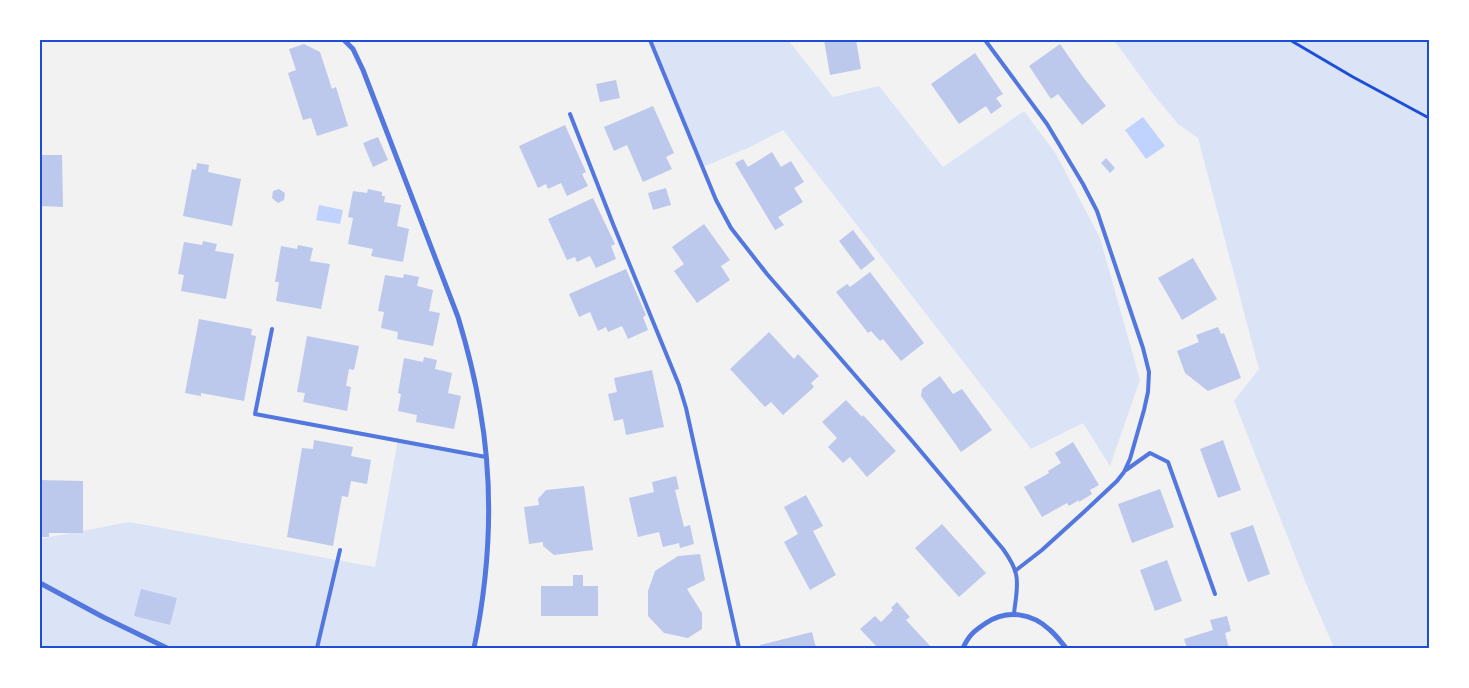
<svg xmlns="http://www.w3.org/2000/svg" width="1469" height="688" viewBox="0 0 1469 688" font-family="Literata,serif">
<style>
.green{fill:#dbe4f7}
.water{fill:#bfd3fe}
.building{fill:#bdc9ec}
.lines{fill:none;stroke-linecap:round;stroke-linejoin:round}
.path{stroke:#1d4ed8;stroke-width:3}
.service{stroke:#5277de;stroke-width:4}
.minor{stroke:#5277de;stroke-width:5}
.neatline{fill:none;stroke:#1d4ed8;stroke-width:2}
</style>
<rect width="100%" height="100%" fill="#f2f2f2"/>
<path class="green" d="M650 40H788L833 97 879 86 943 167 1024 111 1056 154 1100 238 1140 380 1110 466 1083 423 1031 449 783 130 750 147 703 167Z
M1114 40H1429V648H1334L1305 581 1234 401 1259 369 1198 138 1178 124 1153 94Z
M398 440 486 457V563L474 648H40V539L129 522 375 567Z"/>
<path class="water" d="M1143 117 1165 146 1146 159 1125 130Z
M319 205 343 210 340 224 316 220Z"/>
<path class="building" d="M824 40H856L861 69 830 75Z
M304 44 320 52 332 89 336 87 348 126 317 136 311 118 303 120 288 73 296 70 289 49Z
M1060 44 1083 77 1106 106 1082 125 1058 94 1051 99 1029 66Z
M975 53 1003 94 996 98 1002 106 991 114 986 106 959 124 931 84Z
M616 80 620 98 600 102 596 84Z
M653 106 674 153 666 157 672 169 643 182 627 145 614 151 604 127Z
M565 125 586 172 582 174 588 186 567 196 561 183 548 189 546 184 538 188 519 146Z
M378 137 388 160 373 167 363 143Z
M772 152 781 167 791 161 804 182 794 188 803 202 778 217 784 225 775 230 735 163 743 159 748 167Z
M40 155H62L63 207 40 206Z
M1106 158 1115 168 1110 173 1101 163Z
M197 163 209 165 208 172 241 179 232 226 183 216 192 169 196 170Z
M666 188 671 205 653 210 648 193Z
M279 189 285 193 284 200 278 203 272 198 273 191Z
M368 189 382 192V196H385L384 202 401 205 397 226 409 229 403 262 371 256 373 249 348 244 353 218 348 217 353 191 367 193Z
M593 198 615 244 611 246 616 259 596 268 590 256 577 262 575 257 567 260 548 219Z
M704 224 730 260 721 266 730 280 697 303 674 271 684 264 672 247Z
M853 230 875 259 861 270 839 241Z
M203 241 217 244 215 251 234 254 226 299 181 291 184 275 178 274 184 242 202 245Z
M298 245 313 248 310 261 330 264 321 309 276 301 279 282H275L281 246 297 249Z
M1193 258 1217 299 1182 320 1158 278Z
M626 269 646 315 643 317 648 330 628 339 622 326 608 332 606 327 598 331 590 312 579 317 569 294Z
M870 272 924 343 901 361 883 339 880 341 871 331 868 333 836 292 847 284 850 287Z
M404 274 419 277 417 286 433 290 429 311 440 313 433 346 397 339 398 332 381 328 384 312 378 311 385 275 403 278Z
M199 319 252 329 251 335 256 336 244 401 201 393V396L185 393Z
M1218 327 1221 334 1224 333 1241 378 1208 391 1185 373 1177 351 1199 342 1196 335Z
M769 332 794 359 798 354 819 376 811 383 814 387 783 415 771 402 765 407 730 369Z
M307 336 359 346 354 370 349 369 346 386 351 387 347 411 303 402 305 393 297 392Z
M424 357 437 360 435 369 452 373 448 393 461 396 454 429 416 422 417 415 398 411 401 394 398 393 404 358 423 362Z
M652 370 664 427 626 435 623 419 614 421 608 394 617 392 614 378Z
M940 376 953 394 962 389 992 430 961 452 921 396 922 389Z
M846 400 862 417 863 415 896 451 867 477 850 457 843 463 828 447 837 438 822 422Z
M314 440 353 447 351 456 371 460 367 484 351 481 348 497 342 496 333 546 287 537 302 448 313 449Z
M1223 440 1241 490 1218 498 1200 449Z
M1073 442 1099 485 1090 490 1092 494 1079 502V500L1069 506 1067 503 1042 517 1024 487 1049 473 1048 471 1061 463 1055 453Z
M676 476 679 489 675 490 684 527 690 525 694 544 680 548 679 543 663 547 659 532 638 537 629 498 654 492 652 482Z
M40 480 83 481V533H49V537H40Z
M584 486 593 550 554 555 543 546V542L529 544 524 507 539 505 538 499 546 490Z
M1160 489 1174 527 1132 543 1118 504Z
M806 495 823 526 813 531 836 575 810 590 784 542 798 534 784 507Z
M942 524 986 573 959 597 915 548Z
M1253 525 1270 574 1248 582 1230 533Z
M700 554 705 580 687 589 702 613V629L688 638 664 633 648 616V591L655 571 678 556Z
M1167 560 1182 601 1155 611 1140 570Z
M573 575H583V586H598V616H541V586H573Z
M141 589 177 598 170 625 134 616Z
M897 602 910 617 906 620 932 648H878L860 629 875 616 881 622 893 610 891 608Z
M1227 616 1231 631 1225 633 1229 648H1187L1184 639 1213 630 1210 620Z
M812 632 816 648H761L760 645Z"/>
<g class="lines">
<path class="path" d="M1290 40 1353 77 1429 118"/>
<path class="service" d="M650 40 716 200 731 228 767 274 913 442 1003 549C1008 556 1014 565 1016 574 1019 586 1015 602 1014 614
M985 40 1047 124 1083 184 1097 211 1143 348 1149 372 1148 392 1144 410 1130 459 1124 472 1117 481 1085 511 1042 550 1015 571
M570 114 613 224 679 385 686 408 739 648
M272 329 255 414 486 457
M1126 470 1150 453 1168 462 1215 594
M317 648 340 550"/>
<path class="minor" d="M344 40 353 49 363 70 458 317C467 347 475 378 480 409 494 488 490 570 474 648
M40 583 103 617 167 648
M963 648C969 635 974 631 986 623 1007 609 1032 613 1050 630 1056 635 1061 642 1066 648"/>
</g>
<rect width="1469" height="688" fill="none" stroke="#ffffff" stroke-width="82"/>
<rect x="41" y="41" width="1387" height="606" class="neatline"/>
</svg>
